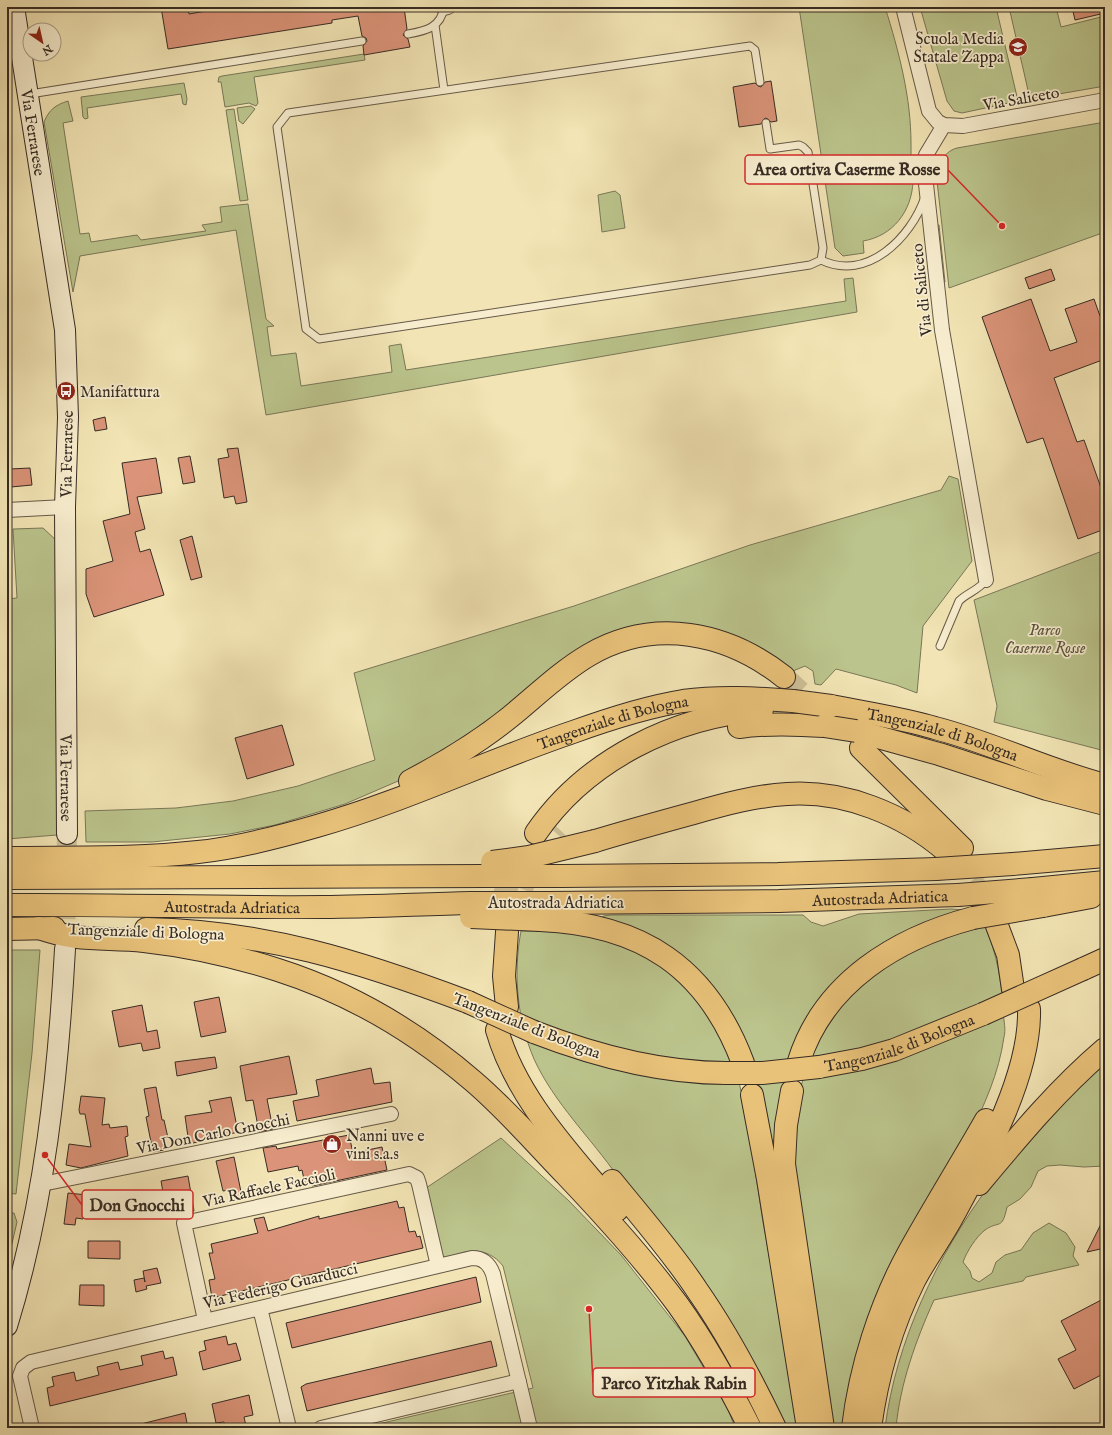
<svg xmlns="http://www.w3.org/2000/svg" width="1112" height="1435" viewBox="0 0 1112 1435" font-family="'IM FELL English',serif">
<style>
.green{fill:#bbc48c;stroke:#797858}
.building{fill:#db9479;stroke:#372c24}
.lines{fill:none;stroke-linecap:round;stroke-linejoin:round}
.secondary-tunnel{stroke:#cdbf97;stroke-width:20;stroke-dasharray:20 10;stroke-linecap:butt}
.highway-tunnel{stroke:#cdbf97;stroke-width:22;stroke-dasharray:22 11;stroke-linecap:butt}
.lane-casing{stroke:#665a48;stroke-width:9}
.street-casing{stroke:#665a48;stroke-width:16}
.secondary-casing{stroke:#372c24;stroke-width:22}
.highway-casing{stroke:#372c24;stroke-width:24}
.lane{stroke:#f7edce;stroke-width:7}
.street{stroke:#f7edce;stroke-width:14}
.secondary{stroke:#f7edce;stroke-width:20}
.highway{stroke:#e9c27a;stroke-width:22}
.highway-bridge-casing{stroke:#372c24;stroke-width:24;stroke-linecap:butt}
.highway-bridge{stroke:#e9c27a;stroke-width:22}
.labels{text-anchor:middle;stroke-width:3.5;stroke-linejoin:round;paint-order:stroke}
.poi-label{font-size:16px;fill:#372c24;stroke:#f7edce;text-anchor:start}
.street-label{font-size:16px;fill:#372c24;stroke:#f7edce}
.park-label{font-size:16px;font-style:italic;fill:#58523e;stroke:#f7edce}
.leader{fill:none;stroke:#d62828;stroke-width:1.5}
.callout-dot{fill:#d62828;stroke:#f7edce;stroke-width:1.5}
.callout{fill:#f7edce;stroke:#d62828;stroke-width:1.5}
.callout-label{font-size:17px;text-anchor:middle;font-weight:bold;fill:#372c24}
</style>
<rect width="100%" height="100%" fill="#f2e4b4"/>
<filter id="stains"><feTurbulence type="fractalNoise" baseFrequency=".005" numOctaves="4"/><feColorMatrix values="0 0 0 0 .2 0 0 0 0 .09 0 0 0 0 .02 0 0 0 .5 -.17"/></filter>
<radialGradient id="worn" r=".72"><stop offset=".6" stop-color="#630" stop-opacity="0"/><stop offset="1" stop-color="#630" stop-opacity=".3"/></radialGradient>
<path class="green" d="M799 7H885C899 52 911 97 911 144 910 157 914 169 913 181 912 211 893 236 863 241L864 253 843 256 835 248Z
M920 7H996L1018 101 962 113 954 111 947 101Z
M1009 7H1056L1061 27 1105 16V86L1030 99Z
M364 54 365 60 254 77 258 103 256 106 249 103 225 107 221 82H218L219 77 222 76Z
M184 83 187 99 186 105 183 104 181 94 87 108 88 118 85 119 83 117 81 97Z
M68 101 73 121 63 123 80 234 89 233 91 242 137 235 141 240 206 231 202 225 222 222 220 207 248 204 266 319 274 326 267 327 271 356 296 353 301 386 392 372 389 346 401 344 406 370 846 301 844 279 853 278 857 312 266 415 236 230 80 256 73 292 44 122C49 110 55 105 68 101Z
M251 106 255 109 243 124 239 121 237 108Z
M234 109 248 200 240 201 226 110Z
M1105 122V232L949 288 937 181C938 167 942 152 957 148Z
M615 191 620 195 625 228 602 232 598 195Z
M937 225H939L945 282H944Z
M949 476 958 479 972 561 923 626 917 693 896 685 836 669 821 685 815 684 813 671 805 666 793 671 773 656 630 633 412 775 345 804 275 825 230 834 152 842H86L85 811 176 808 233 801 298 786 375 760 354 673 574 606 750 545 941 490Z
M43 528 58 542V555L57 835 7 839V599L17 598 13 529Z
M1105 550V751L994 722 997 706 974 600Z
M951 909 965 910 923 925 791 1055 782 1093 778 1172 754 1077 725 1010 602 918 603 916 612 915H803L811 922 823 926 859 914Z
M985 926C997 954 1002 983 1003 1013 1004 1021 1006 1030 1004 1037 999 1073 984 1106 968 1138L847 1428H831L792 1162 801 1086 811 1054 826 1029 847 998 872 973 916 946Z
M521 931H551L593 935 641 951 671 973 697 997 714 1020 736 1068 748 1124 763 1222 800 1428H783C728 1345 676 1259 618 1177 591 1138 554 1103 534 1059 517 1019 513 974 521 931Z
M7 950H40L32 1053 16 1194 7 1193Z
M1105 1057V1166L1084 1167 1060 1165 1047 1166 1038 1171 1031 1187 1020 1199 1007 1207C1002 1231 999 1220 985 1230 976 1237 967 1251 963 1262L970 1271 972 1278 979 1282 992 1273 996 1262 1005 1255 1021 1250 1033 1233 1049 1223 1066 1233 1075 1247 1073 1256 1079 1265 1026 1277 1023 1281 934 1300C916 1340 900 1384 896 1428H885C896 1341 937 1256 989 1186 1000 1170 1015 1157 1028 1143 1053 1114 1079 1086 1105 1057Z
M501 1138 569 1201 621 1255 685 1336 728 1409 735 1428H361L533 1388 503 1266C487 1245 461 1248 442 1263L426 1188Z
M7 1213H14L17 1222 7 1265Z"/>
<path class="building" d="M161 7H188L189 14 229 7H404L407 29 403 35 408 39 410 47 364 55 363 46 367 41 366 38 362 36 358 16 332 20V23L168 49Z
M1072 7H1105V13L1075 20Z
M771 81 777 121 771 122 768 119 765 118 761 124 739 127 733 87 755 83 758 86 761 87 765 82Z
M1051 269 1055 280 1029 289 1025 278Z
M1031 299 1050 351 1077 342 1065 309 1094 299 1100 316 1105 314V359L1054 378 1077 442 1084 440 1105 499V529L1078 539 1043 438 1027 443 982 317Z
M105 417 107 429 95 431 93 420Z
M238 448 247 502 236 504 234 496 224 498 218 459 229 457 227 449Z
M190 456 195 482 183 484 178 458Z
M156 458 162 493 137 497 145 529 135 532 140 552 150 549 164 595 94 617 86 594V569L113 561 103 521 130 514 122 463Z
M30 468 32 485 11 487 10 469Z
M192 536 202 577 191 580 180 540Z
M282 725 294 765 247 779 235 738Z
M219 997 226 1032 201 1037 194 1002Z
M142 1005 147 1032 157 1030 160 1048 143 1051 141 1043 119 1047 112 1011Z
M289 1056 297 1094 267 1099 273 1129 259 1132 253 1100 246 1101 240 1066Z
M215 1057 217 1068 177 1076 175 1062Z
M371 1068 374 1084 390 1082 392 1102 297 1121 293 1101 319 1096 316 1080Z
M156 1087 162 1120H164L168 1138 162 1139 164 1150 153 1152 146 1117 149 1116 144 1089Z
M81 1096 105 1098 102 1125 109 1124 110 1128 127 1126 128 1136 125 1137 128 1156 81 1168 66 1165 69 1144 91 1147 85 1114H80L79 1110Z
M231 1097 238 1132 189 1144 185 1116 212 1112 209 1101Z
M349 1135 353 1153 382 1147 387 1170 312 1186 311 1182 305 1184 302 1170 299 1171 298 1166 268 1172 263 1148 276 1146 277 1149Z
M234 1157 242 1197 231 1200 229 1190 223 1191 216 1161Z
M188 1176 194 1211 183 1214 179 1196 164 1198 161 1181Z
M68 1193 87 1195 83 1219 76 1218 75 1225 64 1224Z
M397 1201 399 1208 404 1207 409 1232 415 1231 417 1237 420 1236 423 1248 212 1298 209 1280 215 1279 209 1253H213L211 1244 258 1233 254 1219 264 1217 268 1231 319 1216V1219Z
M1105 1216V1248L1087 1252Z
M88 1241H120V1259L88 1258Z
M157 1268 161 1283 146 1286 147 1289 136 1292 134 1280 144 1278 145 1282 143 1271Z
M476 1277 481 1302 292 1348 286 1323Z
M80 1285H104V1306L79 1305Z
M1105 1298V1373L1074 1389 1058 1359 1076 1350 1061 1321Z
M226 1336 228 1345 236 1343 241 1360 203 1370 199 1352 206 1350 204 1341Z
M491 1341 497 1366 307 1411 301 1387 306 1384Z
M163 1351 165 1359 173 1357 177 1375 50 1406 47 1388 54 1386 52 1377 74 1372 76 1381 99 1375 97 1367 118 1362 120 1370 143 1365 141 1356Z
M249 1395 253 1415 244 1417 246 1426 226 1428 224 1422 216 1423 212 1404Z
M185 1413 188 1428H141V1424Z"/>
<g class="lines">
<path class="secondary-tunnel" d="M65 949 67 834"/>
<path class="highway-tunnel" d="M784 677 821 711
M950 856 978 889 990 908
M511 920C521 888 535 852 558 828
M493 929 500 904 518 861"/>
<defs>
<path id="lane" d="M435 25 444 90
M408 34C425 31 441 28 444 7
M760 82 755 50 750 46 288 113 277 127 306 329 319 339 810 265 821 260 823 248 808 152 803 147 799 145 770 149 766 123
M30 94 362 41
M821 260C867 282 911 238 925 197
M940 646 959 601C967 593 979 590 986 580"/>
<path id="street" d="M903 7 929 111 938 122 944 125 963 126 1105 100
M444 8 448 7
M944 125 926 155 925 175 942 330 986 580
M7 510 65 507
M42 1184 391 1114
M260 1308 289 1428
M205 1320 184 1223 409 1174 417 1178 419 1184 438 1266
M32 1428 20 1376 23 1368 31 1362 472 1258C483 1258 489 1263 493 1274L530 1428
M321 1428 519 1381"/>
<g id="secondary">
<path id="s1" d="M14 7 65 330 68 417 65 507 67 834"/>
<path d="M7 1326C45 1203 58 1076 65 949"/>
</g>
<g id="highway">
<path id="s2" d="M831 706C866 713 901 718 935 728 993 743 1047 770 1105 785"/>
<path d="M739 727C767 723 795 724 824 726"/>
<path d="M856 731 939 754 1047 789 1105 804"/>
<path d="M861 748 962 848"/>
<path d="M410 781C446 762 479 742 510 717 536 696 560 672 589 655 654 617 727 632 784 677"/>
<path d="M536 833C586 760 675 716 762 710"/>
<path d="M595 841C628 831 661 822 694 813 725 804 755 796 787 794 844 790 903 814 946 851"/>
<path id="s3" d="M7 858C71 857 135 859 198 852 238 848 279 837 317 826 405 801 487 761 573 732 609 719 646 707 683 701 719 696 756 698 793 701"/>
<path d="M1013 864 1105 856"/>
<path d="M561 876 778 874 936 869"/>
<path d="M7 878 484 876"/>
<path d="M1033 889 1105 882"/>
<path id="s4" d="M547 903 779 901 958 895"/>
<path id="s5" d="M7 905C112 904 217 908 323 907 372 907 422 904 471 903"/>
<path d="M1043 906 1091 897"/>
<path d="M540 920C641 924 707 967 743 1063"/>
<path d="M996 923 1008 955 1013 989"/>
<path d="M39 928C77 942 105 937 144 941 189 946 234 956 278 970 350 993 416 1032 473 1081 507 1110 536 1144 567 1176 606 1217 644 1259 678 1305 706 1344 729 1386 750 1428"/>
<path d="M7 929 54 928"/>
<path d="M146 929C264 931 359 961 468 1002"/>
<path d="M1083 969 1105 959"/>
<path d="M507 1007 504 976 507 932"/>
<path d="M497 1030C517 1100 572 1155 617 1210"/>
<path d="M534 1032C596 1056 660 1073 726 1073"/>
<path d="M799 1061C824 982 897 938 973 918"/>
<path id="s6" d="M819 1067 862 1059 894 1050 983 1014"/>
<path d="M792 1091 786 1125 784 1164 823 1428"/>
<path d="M752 1095 768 1179 808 1428"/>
<path d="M612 1181C641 1217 672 1252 697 1290 727 1333 752 1380 775 1428"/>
<path d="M979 1184C1019 1136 1058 1089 1105 1049"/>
<path d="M853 1428C860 1368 880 1305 909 1252 934 1207 961 1164 986 1120"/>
<path d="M870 1428C877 1377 891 1327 914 1281 926 1258 942 1237 954 1214 985 1157 1031 1074 1029 1009"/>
</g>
</defs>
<use href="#lane" class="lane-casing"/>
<use href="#street" class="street-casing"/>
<use href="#secondary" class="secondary-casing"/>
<use href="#highway" class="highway-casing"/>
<use href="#lane" class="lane"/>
<use href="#street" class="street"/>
<use href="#secondary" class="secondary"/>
<use href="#highway" class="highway"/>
<defs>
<path id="highway-bridge" d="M793 701 831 706
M824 726 856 731
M492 862 529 857 595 841
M936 869 1013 864
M484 876H561
M958 895 1033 889
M471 903H547
M471 917 540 920
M973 918 1043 906
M468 1002 534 1032
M983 1014 1083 969
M726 1073H762L819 1067"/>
</defs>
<use href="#highway-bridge" class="highway-bridge-casing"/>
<use href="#highway-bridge" class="highway-bridge"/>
</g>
<defs>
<symbol id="school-disc" viewBox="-11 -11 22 22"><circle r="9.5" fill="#8f2418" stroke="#f7edce"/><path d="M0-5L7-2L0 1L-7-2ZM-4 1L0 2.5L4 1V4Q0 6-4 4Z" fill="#fff"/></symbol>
<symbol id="bus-disc" viewBox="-11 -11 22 22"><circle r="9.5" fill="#8f2418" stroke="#f7edce"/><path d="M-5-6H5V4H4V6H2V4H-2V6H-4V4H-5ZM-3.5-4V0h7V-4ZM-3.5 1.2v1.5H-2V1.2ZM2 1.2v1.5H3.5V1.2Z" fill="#fff"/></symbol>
<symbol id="shop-disc" viewBox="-11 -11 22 22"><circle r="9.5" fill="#8f2418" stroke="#f7edce"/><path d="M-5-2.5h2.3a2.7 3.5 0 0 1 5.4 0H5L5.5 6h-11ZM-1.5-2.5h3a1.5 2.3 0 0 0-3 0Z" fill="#fff"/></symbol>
</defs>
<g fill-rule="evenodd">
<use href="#school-disc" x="1007" y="36" width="22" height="22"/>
<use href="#bus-disc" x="55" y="380" width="22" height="22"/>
<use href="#shop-disc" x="321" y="1133" width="22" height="22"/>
</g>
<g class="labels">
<g class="poi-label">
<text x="1004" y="44" text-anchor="end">Scuola Media<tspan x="1004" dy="18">Statale Zappa</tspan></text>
<text x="80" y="397">Manifattura</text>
<text x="346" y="1141">Nanni uve e<tspan x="346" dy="18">vini s.a.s</tspan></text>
</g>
<g class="street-label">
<text transform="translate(1021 98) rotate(-10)" y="6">Via Saliceto</text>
<text dy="6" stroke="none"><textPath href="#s1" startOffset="127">Via Ferrarese</textPath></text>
<text transform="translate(921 290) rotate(-96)" y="6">Via di Saliceto</text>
<text transform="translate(66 454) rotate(-89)" y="6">Via Ferrarese</text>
<text dy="6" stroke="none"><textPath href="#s3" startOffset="627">Tangenziale di Bologna</textPath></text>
<text dy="6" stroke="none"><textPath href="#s2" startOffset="115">Tangenziale di Bologna</textPath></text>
<text dy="6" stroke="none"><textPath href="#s1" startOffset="775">Via Ferrarese</textPath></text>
<text dy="6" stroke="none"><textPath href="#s4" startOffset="333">Autostrada Adriatica</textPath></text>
<text x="556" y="908">Autostrada Adriatica</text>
<text dy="6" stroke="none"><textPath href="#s5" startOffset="225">Autostrada Adriatica</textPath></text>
<text transform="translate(146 931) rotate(2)" y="6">Tangenziale di Bologna</text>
<text transform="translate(527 1025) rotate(21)" y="6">Tangenziale di Bologna</text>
<text dy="6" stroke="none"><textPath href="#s6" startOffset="84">Tangenziale di Bologna</textPath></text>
<text transform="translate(213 1133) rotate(-11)" y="6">Via Don Carlo Gnocchi</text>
<text transform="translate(269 1187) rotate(-12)" y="6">Via Raffaele Faccioli</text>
<text transform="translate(280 1285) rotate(-13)" y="6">Via Federigo Guarducci</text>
</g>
<g class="park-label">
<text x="1045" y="635">Parco<tspan x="1045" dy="18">Caserme Rosse</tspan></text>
</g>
</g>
<path class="leader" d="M1002 226L948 170M45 1155L82 1205M589 1309L593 1383"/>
<g class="callout-dot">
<circle cx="1002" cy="226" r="4"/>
<circle cx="45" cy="1155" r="4"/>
<circle cx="589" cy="1309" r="4"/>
</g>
<g class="callout">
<rect x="745" y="155" width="203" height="29" rx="4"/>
<rect x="82" y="1190" width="111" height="29" rx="4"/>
<rect x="593" y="1368" width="162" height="29" rx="4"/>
</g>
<g class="callout-label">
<text x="847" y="175">Area ortiva Caserme Rosse</text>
<text x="137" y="1211">Don Gnocchi</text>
<text x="674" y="1389">Parco Yitzhak Rabin</text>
</g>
<rect width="1112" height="1435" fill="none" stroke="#f2e4b4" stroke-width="24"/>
<rect x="8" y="8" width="1096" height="1419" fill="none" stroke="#372c24" stroke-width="2"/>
<rect x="12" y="12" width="1088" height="1411" fill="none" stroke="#372c24"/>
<g transform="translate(42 42) rotate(146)"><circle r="19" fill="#f7edce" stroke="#aaa08a"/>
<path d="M0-3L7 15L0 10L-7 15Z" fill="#8f2418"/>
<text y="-6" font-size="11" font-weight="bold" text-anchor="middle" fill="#372c24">N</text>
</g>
<rect width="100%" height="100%" filter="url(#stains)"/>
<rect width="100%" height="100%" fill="url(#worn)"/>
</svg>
